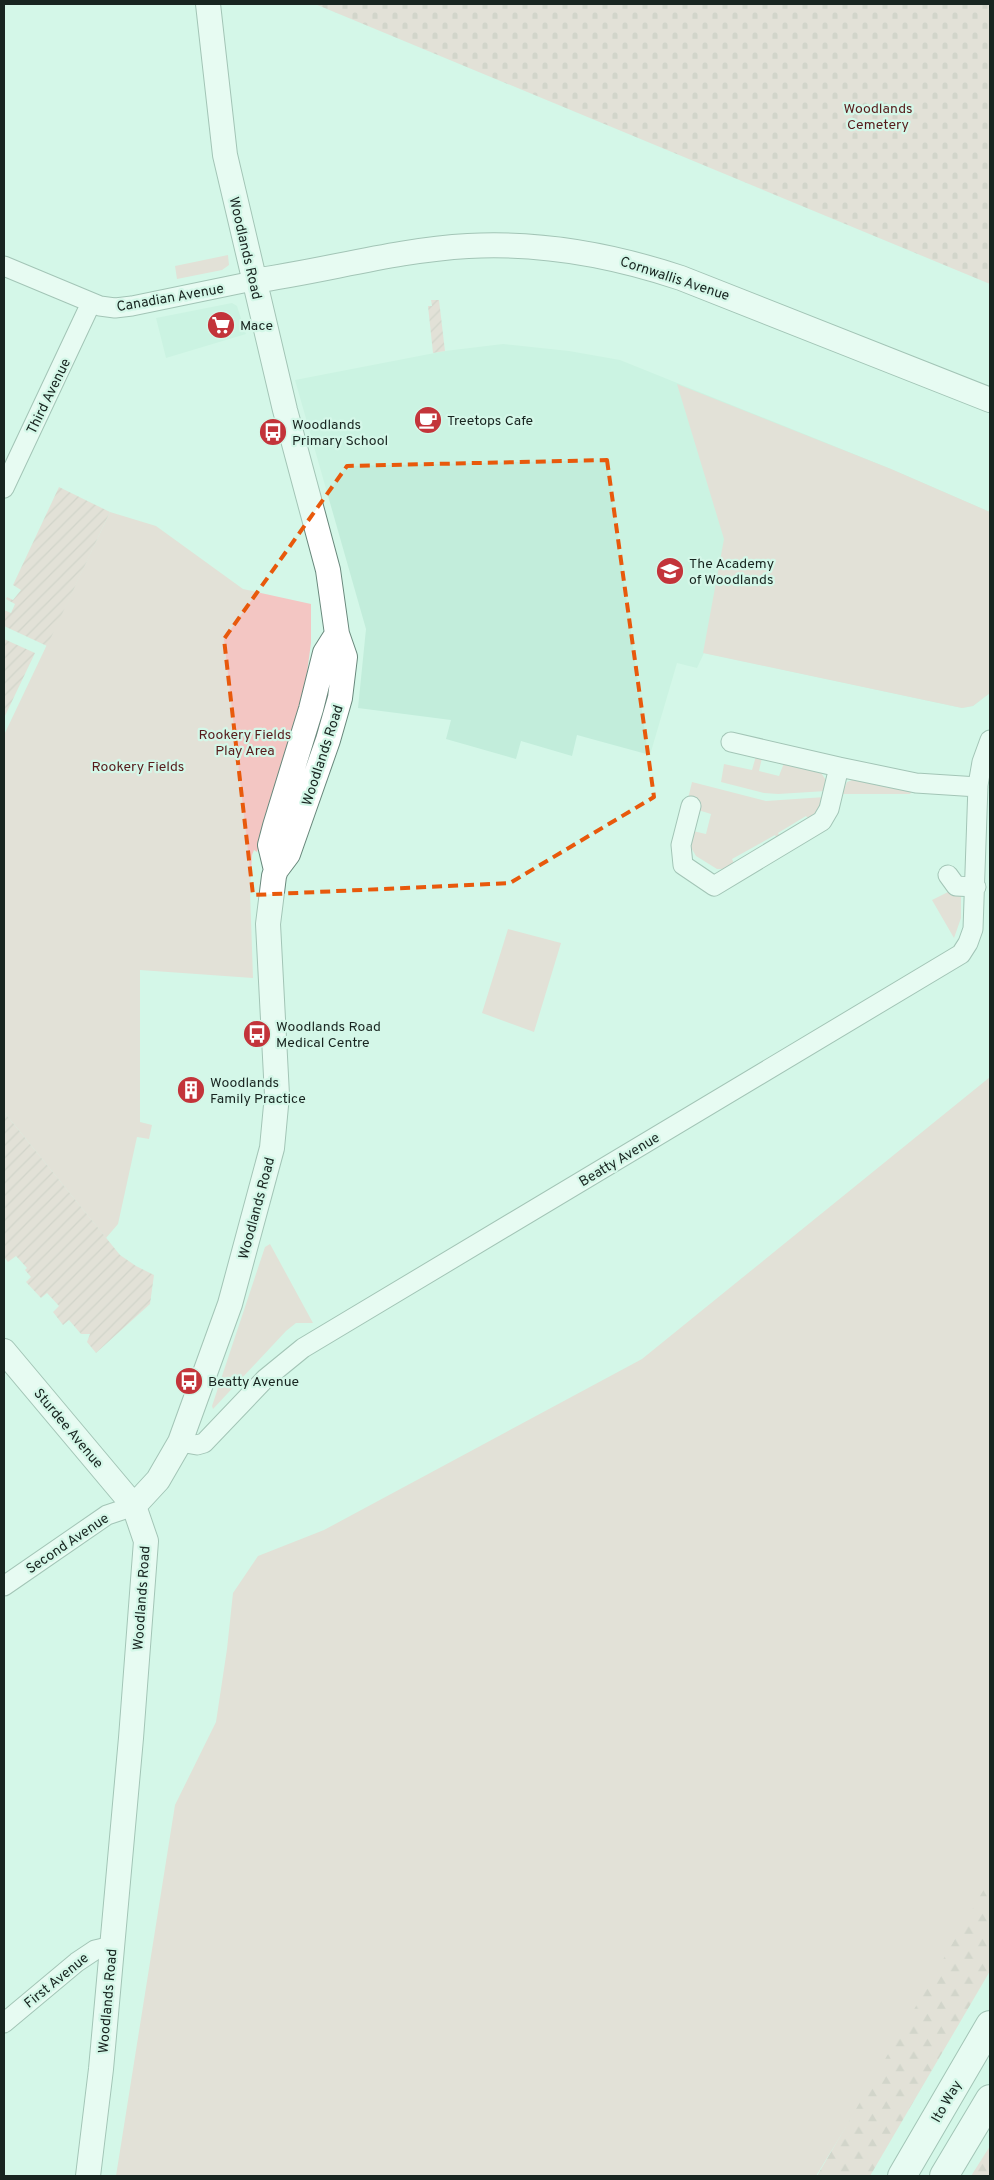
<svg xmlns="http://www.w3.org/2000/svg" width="994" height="2180" viewBox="0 0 994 2180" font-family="Overpass,sans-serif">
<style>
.built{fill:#c2eddb}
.green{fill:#f3c6c3}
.forest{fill:url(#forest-firs)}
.cemetery{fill:url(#cemetery-stones)}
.garden{fill:url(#garden-furrows)}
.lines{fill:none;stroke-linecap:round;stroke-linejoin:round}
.minor-casing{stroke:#68877b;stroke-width:21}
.tertiary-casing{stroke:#68877b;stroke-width:26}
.primary-casing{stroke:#68877b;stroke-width:30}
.minor{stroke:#fff;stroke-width:19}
.tertiary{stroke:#fff;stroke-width:24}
.primary{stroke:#fff;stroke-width:28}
.marked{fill:none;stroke:#e8590c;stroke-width:4;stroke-dasharray:10 6;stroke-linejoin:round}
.labels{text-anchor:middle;stroke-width:4.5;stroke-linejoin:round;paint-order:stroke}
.park-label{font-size:14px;fill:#561b1b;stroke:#d4f7e8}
.street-label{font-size:14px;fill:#182520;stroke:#d4f7e8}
.poi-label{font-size:14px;fill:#182520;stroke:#d4f7e8;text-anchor:start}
</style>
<defs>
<pattern id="forest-firs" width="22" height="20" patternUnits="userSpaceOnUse" patternTransform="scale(1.25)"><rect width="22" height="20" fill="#f3c6c3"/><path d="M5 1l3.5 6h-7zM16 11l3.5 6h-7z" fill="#d0aaa7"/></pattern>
<pattern id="cemetery-stones" width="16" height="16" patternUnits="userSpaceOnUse" patternTransform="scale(1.25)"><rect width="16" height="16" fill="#f3c6c3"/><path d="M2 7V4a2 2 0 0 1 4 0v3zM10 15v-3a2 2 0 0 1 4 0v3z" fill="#d0aaa7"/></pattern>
<pattern id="garden-furrows" width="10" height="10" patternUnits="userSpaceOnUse" patternTransform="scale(1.25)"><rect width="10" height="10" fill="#f3c6c3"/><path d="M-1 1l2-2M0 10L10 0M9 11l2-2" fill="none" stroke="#d0aaa7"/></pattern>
</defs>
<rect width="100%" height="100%" fill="#d4f7e8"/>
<path class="built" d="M232 303 237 306 246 334 166 358 156 318Z
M503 344 569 351 620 360 891 469 990 512V693L973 706 962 708 704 653 697 668 677 663 650 755 577 735 572 756 521 741 516 759 446 739 451 720 358 708 366 629 295 380 445 351Z"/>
<path class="green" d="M228 255 229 265 222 270 177 279 175 266Z
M677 384 891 469 990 512V693L973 706 962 708 703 653 724 539Z
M110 512 156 526 243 589 311 604V643L305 687 257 852 254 850 252 855 250 891 253 978 140 970V1122L152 1125 149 1139 137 1137 118 1224 106 1238 4 1112V735Z
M756 756 762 758 759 771 779 776 784 763 820 771 827 782 826 791 778 794 764 793 721 782 724 764 752 770Z
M857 778 913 790 910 794H842L847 782Z
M692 782 766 801 825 797 821 810 811 822 806 816 778 833 781 839 778 840 775 835 732 859 735 866 726 869H717L696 856 689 844 693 831 706 834 711 814 698 810 687 803Z
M948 892 961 896V918L954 938 932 900Z
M508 929 561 943 534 1032 482 1013Z
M990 1077V1892L816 2176H116L175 1805 216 1722 227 1649 233 1593 258 1556 324 1530 642 1359Z
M270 1244 313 1323H296L286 1331 213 1409 212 1406 265 1247Z"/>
<path class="forest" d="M990 1879V1971L870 2176H817Z
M990 2146V2176H971Z"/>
<path class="cemetery" d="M315 4H990V284Z"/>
<path class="garden" d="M431 300H439L445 351 433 353 428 306H432Z
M59 487 110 512 47 646 4 626V610L11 613 15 604 6 599 7 597 13 600 21 590 13 585Z
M4 639 35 653 4 718Z
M4 1112 120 1255 136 1266 154 1275 150 1304 96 1353 87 1342 90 1334H81L69 1320 63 1325 53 1312 59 1306 47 1293 41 1298 26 1282 31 1277 25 1270 27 1268 16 1256 8 1262 4 1257Z"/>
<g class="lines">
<defs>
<path id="minor" d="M4 266 100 306 115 308 132 306 253 281
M4 488 91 303
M731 742 839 767
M691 806 681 845 683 865 714 886 822 821 829 809 839 767 916 783 978 787
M948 875 956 886 976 887
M180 1442 197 1445 204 1443 265 1379 303 1348 961 954 968 943 973 929 978 785 982 762 990 740
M4 1586 107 1515 134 1506
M4 2023 77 1962 95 1950 112 1946"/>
<path id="tertiary" d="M253 281C325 271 396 250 468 246 541 242 612 255 681 278L990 400
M276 870 270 845 275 826 311 709 325 653 337 634
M4 1351 134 1506 146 1541 131 1738 101 2069 88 2176
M134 1506 158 1480 180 1442 230 1304 272 1148 277 1095 268 924 274 876 276 870 288 854 328 740 340 698 345 657 337 634 328 570 285 410 225 155 208 4"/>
<path id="primary" d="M902 2176 990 2025
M944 2176 990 2099"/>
</defs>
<use href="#minor" class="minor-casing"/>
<use href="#tertiary" class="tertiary-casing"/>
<use href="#primary" class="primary-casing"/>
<use href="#minor" class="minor"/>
<use href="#tertiary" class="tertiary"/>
<use href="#primary" class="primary"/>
</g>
<path d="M0 0H994V2180H0ZM607 460 654 797 510 883 253 895 224 639 347 466Z" fill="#d4f7e8" fill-opacity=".55" fill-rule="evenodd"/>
<path class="marked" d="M607 460 654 797 510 883 253 895 224 639 347 466Z"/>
<defs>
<symbol id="supermarket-disc" viewBox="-11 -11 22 22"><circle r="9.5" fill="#c3343a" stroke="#d4f7e8"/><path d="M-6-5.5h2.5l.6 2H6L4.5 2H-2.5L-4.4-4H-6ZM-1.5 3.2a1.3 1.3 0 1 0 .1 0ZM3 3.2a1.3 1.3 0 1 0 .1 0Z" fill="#fff"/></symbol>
<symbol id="cafe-disc" viewBox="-11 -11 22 22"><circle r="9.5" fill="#c3343a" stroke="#d4f7e8"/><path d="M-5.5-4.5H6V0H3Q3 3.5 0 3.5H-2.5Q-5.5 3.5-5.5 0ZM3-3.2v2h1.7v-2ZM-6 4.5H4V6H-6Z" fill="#fff"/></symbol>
<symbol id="bus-disc" viewBox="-11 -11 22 22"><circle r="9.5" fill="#c3343a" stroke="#d4f7e8"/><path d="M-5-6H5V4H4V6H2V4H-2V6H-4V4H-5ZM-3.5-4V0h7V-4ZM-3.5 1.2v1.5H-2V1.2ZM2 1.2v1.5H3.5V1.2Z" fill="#fff"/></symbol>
<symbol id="school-disc" viewBox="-11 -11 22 22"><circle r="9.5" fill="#c3343a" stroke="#d4f7e8"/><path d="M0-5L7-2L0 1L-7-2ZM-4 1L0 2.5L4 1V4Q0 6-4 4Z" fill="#fff"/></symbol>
<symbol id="building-disc" viewBox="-11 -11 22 22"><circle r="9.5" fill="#c3343a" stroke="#d4f7e8"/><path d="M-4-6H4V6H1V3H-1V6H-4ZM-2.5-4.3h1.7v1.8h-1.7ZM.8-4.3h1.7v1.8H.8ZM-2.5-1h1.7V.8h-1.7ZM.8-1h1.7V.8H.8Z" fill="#fff"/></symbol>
</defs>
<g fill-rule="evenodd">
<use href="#supermarket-disc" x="205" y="309" width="32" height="32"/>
<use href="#cafe-disc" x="412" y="404" width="32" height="32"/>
<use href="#bus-disc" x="257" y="416" width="32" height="32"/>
<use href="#school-disc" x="654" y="555" width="32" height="32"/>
<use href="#bus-disc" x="241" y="1018" width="32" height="32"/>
<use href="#building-disc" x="175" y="1074" width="32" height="32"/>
<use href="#bus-disc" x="173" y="1365" width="32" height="32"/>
</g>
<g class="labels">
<g class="park-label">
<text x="878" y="113">Woodlands<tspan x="878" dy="16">Cemetery</tspan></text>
<text x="245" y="739">Rookery Fields<tspan x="245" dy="16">Play Area</tspan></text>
<text x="138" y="771">Rookery Fields</text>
</g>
<g class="street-label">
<text transform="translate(246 248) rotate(77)" y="5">Woodlands Road</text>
<text transform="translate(675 278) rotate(18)" y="5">Cornwallis Avenue</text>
<text transform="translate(170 297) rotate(-10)" y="5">Canadian Avenue</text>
<text transform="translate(48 396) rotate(-64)" y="5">Third Avenue</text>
<text transform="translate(322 755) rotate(-72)" y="5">Woodlands Road</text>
<text transform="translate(619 1159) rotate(-31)" y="5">Beatty Avenue</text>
<text transform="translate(256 1208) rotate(-75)" y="5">Woodlands Road</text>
<text transform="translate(69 1428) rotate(50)" y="5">Sturdee Avenue</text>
<text transform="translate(67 1543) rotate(-34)" y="5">Second Avenue</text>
<text transform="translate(141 1598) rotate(-86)" y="5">Woodlands Road</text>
<text transform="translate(56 1980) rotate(-39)" y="5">First Avenue</text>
<text transform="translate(107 2001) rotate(-85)" y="5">Woodlands Road</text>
<text transform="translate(946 2101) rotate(-60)" y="5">Ito Way</text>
</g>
<g class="poi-label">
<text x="240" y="330">Mace</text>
<text x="447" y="425">Treetops Cafe</text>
<text x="292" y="429">Woodlands<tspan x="292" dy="16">Primary School</tspan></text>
<text x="689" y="568">The Academy<tspan x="689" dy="16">of Woodlands</tspan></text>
<text x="276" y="1031">Woodlands Road<tspan x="276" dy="16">Medical Centre</tspan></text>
<text x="210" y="1087">Woodlands<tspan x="210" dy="16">Family Practice</tspan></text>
<text x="208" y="1386">Beatty Avenue</text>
</g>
</g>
<rect width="994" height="2180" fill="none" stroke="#182520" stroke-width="10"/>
</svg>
